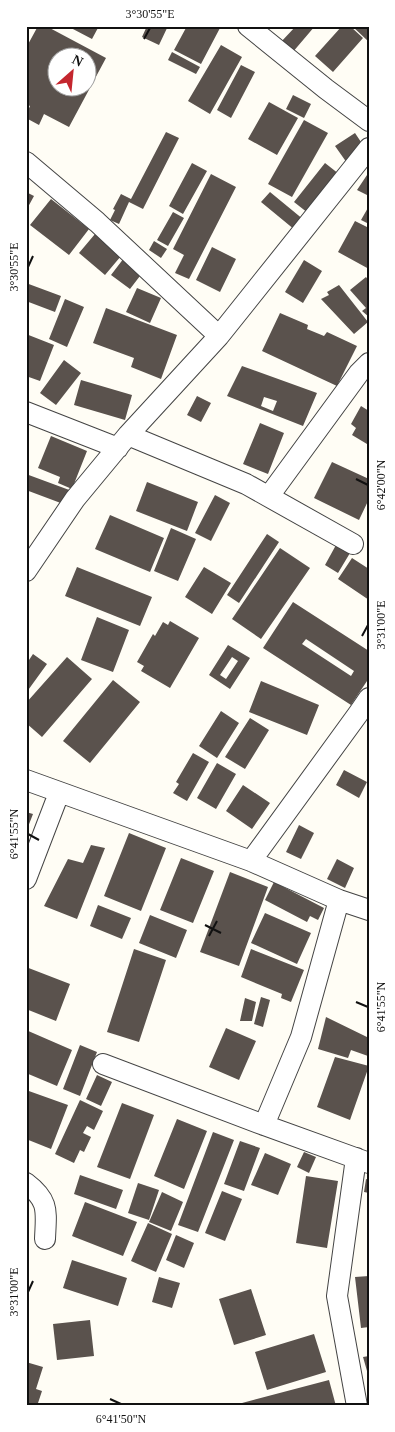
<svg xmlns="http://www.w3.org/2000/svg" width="395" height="1432" viewBox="0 0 395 1432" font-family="'Times New Roman',serif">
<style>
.building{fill:#5a524d;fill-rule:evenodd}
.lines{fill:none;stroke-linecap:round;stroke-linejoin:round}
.minor-casing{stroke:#444;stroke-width:22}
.minor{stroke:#fff;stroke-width:20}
.ticks{fill:none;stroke:#111;stroke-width:2}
.neatline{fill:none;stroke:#111;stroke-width:2}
.ticks-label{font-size:12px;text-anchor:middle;fill:#111}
</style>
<rect width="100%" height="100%" fill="#fffdf5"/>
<path class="building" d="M38 26H46L106 58 69 127 44 114 39 125 26 118V115L30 106 26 104V48ZM58 58H88V88H58Z
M72 26H99L92 39 71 28Z
M147 26H168L159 45 142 37Z
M187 26H216L220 28 201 64 174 50Z
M296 26H315L292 53 280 43Z
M342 26H350L363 38 333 72 315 56Z
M352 26H369V42Z
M221 45 242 57 210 114 188 101Z
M172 52 200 67 196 74 168 60Z
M241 65 255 72 231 118 217 110Z
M293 95 311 104 304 118 286 109Z
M269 102 298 118 277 155 248 139Z
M304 120 328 133 292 197 268 184Z
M166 132 179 138 143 209 129 202 119 224 110 220 115 210 113 209 121 194 131 199Z
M355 133 367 151 347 163 335 146Z
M192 163 207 171 183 214 169 206Z
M325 163 339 174 308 213 294 202Z
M369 172V196L357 190Z
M211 174 236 187 189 279 175 273 184 255 173 249Z
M26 192 34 196 28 207 26 206Z
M270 192 304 220 295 230 261 202Z
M51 199 89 229 69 255 30 225Z
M369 206V224L361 220Z
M173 212 184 218 168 246 157 240Z
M355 221 369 228V269L338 252Z
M95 234 121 256 105 275 79 253Z
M154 241 167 249 161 258 149 250Z
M212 247 236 259 220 292 196 280Z
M124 258 143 272 130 289 111 275Z
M304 260 322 271 303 303 285 292Z
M366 277 369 281V317L362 311 366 308 350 290Z
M26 283 61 296 55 312 26 301Z
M339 285 368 322 354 334 321 299 329 295 327 292Z
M137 288 161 298 150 323 126 312Z
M65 299 84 307 67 347 49 339Z
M106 308 177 335 161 379 131 367 134 358 93 343Z
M280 313 308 325 307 329 324 336 327 332 357 346 337 386 262 351Z
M26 334 54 345 40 381 26 376Z
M64 360 81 373 56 405 40 393Z
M242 366 317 393 303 426 227 396ZM264 397 277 401 273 411 261 406Z
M81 380 132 395 125 420 74 405Z
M197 396 211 403 201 422 187 415Z
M361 406 369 411V440L367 444 352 435 356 428 351 424Z
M260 423 284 433 268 474 243 464Z
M51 436 87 451 72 489 58 483 60 477 38 468Z
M332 462 369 479V499L359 520 314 498Z
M26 474 72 491 66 505 26 490Z
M147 482 198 502 187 531 136 511Z
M215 495 230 503 211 541 195 533Z
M110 515 164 538 150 572 95 549Z
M171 528 196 539 178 581 154 571Z
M267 534 279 542 239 603 227 595Z
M336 545 350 553 338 573 325 565Z
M280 548 310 568 261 639 232 619Z
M352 558 369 569V600L338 579Z
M77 567 152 597 140 626 65 596Z
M204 567 231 583 212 614 185 597Z
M293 602 369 651V678L351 705 263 648ZM306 639 354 671 351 676 302 644Z
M97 617 129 630 113 672 81 660Z
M170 621 199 638 170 688 141 671 144 666 137 662 153 634 155 636 163 622 168 625Z
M228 645 250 658 230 689 209 675ZM232 657 238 661 226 679 220 675Z
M33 654 47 664 26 693V658L29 660Z
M67 657 92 679 42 737 26 723V703Z
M113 680 140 702 90 763 63 741Z
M261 681 319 705 307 735 249 712Z
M221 711 239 723 217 758 199 746Z
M250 718 269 730 245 769 225 757Z
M193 753 209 762 187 801 173 793 179 784 176 782Z
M217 763 236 774 216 809 197 798Z
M344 770 367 782 359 798 336 785Z
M243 785 270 803 252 829 226 811Z
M26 812 33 814 26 832Z
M299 825 314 833 301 859 286 852Z
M129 833 166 848 141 911 104 896Z
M91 845 105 848 77 919 44 906 68 859 83 863Z
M181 858 214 871 193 923 160 910Z
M337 859 354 868 345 888 327 879Z
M230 872 268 887 239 966 200 952Z
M274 882 324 908 318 920 310 916 307 922 265 900Z
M98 905 131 918 122 939 90 926Z
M265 913 311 933 297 964 251 943Z
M150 915 187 930 176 958 139 943Z
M134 949 166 960 139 1042 107 1032Z
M251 949 304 970 291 1002 281 998 282 994 241 977Z
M26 967 70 984 56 1021 26 1009Z
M261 997 270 1000 263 1027 254 1024Z
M245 998 256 1002 252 1021H240Z
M326 1017 369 1038 368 1056 351 1050 348 1058 318 1049Z
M226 1028 256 1041 239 1080 209 1067Z
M26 1030 72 1050 57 1086 26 1073Z
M80 1045 97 1052 80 1096 63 1089Z
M335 1057 369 1066 350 1120 317 1107Z
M97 1075 112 1082 101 1106 86 1099Z
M26 1090 68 1105 51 1149 26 1139Z
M80 1100 103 1111 94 1130 87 1126 83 1133 91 1137 84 1152 80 1150 74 1163 55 1154Z
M122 1103 154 1115 130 1179 97 1167Z
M177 1119 207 1131 184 1189 154 1176Z
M213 1132 234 1140 198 1232 178 1225Z
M240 1141 260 1148 244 1191 224 1184Z
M304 1152 316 1157 309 1173 297 1167Z
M265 1153 291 1164 278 1195 251 1185Z
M80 1175 123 1190 116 1209 74 1194Z
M306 1176 338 1181 327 1248 296 1243Z
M366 1179 369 1180V1193L364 1192Z
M138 1183 159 1190 149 1220 128 1213Z
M222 1191 242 1199 225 1241 205 1233Z
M162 1192 183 1202 171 1231 149 1222Z
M85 1202 137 1222 123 1256 72 1236Z
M148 1223 172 1234 156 1272 131 1261Z
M176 1235 194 1243 184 1268 166 1260Z
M72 1260 127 1278 118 1306 63 1288Z
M369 1276V1327L361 1328 355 1277Z
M159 1277 180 1283 172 1308 152 1302Z
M251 1289 266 1335 234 1345 219 1299Z
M90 1320 94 1356 57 1360 53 1324Z
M314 1334 326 1372 267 1390 255 1352Z
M369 1356V1371H367L363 1357Z
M26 1362 43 1367 36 1389 42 1391 37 1406H26Z
M329 1380 336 1406H242V1403Z"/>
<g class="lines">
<defs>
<path id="minor" d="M248 26 326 89 369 121
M26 162 97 222 219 336
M26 412 118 448
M128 435 246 484 353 544
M269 496 359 373 369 363
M26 571 75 499 128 435 219 336 369 148
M26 780 251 861 339 900 369 910
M251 861 358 714 369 698
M26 879 59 793
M103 1064 264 1125 369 1163
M264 1125 301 1037 339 900
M356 1158 337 1296 357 1406
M26 1183C50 1201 46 1212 45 1239"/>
</defs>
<use href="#minor" class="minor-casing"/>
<use href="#minor" class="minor"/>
</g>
<path class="ticks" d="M144 39 150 28M28 267 33 256M356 479 368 485M362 636 368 625M28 834 39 840M205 925 221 933M209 936 217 921M356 1002 368 1007M28 1292 33 1281M110 1399 121 1404"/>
<rect width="395" height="1432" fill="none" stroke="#ffffff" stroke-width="55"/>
<g transform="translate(72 72) rotate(27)"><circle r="24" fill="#ffffff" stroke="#a0a0a0"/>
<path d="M0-4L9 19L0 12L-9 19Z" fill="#c4262e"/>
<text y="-8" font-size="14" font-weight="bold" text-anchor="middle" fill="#111111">N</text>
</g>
<rect x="28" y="28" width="340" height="1376" class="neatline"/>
<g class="ticks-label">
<text x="150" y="18">3°30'55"E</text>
<text transform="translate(14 267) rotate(-90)" y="4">3°30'55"E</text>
<text transform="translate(381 485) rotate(-90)" y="4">6°42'00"N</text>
<text transform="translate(381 625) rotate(-90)" y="4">3°31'00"E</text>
<text transform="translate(14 834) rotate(-90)" y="4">6°41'55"N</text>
<text transform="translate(381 1007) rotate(-90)" y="4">6°41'55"N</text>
<text transform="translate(14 1292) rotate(-90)" y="4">3°31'00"E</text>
<text x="121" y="1423">6°41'50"N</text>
</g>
</svg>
